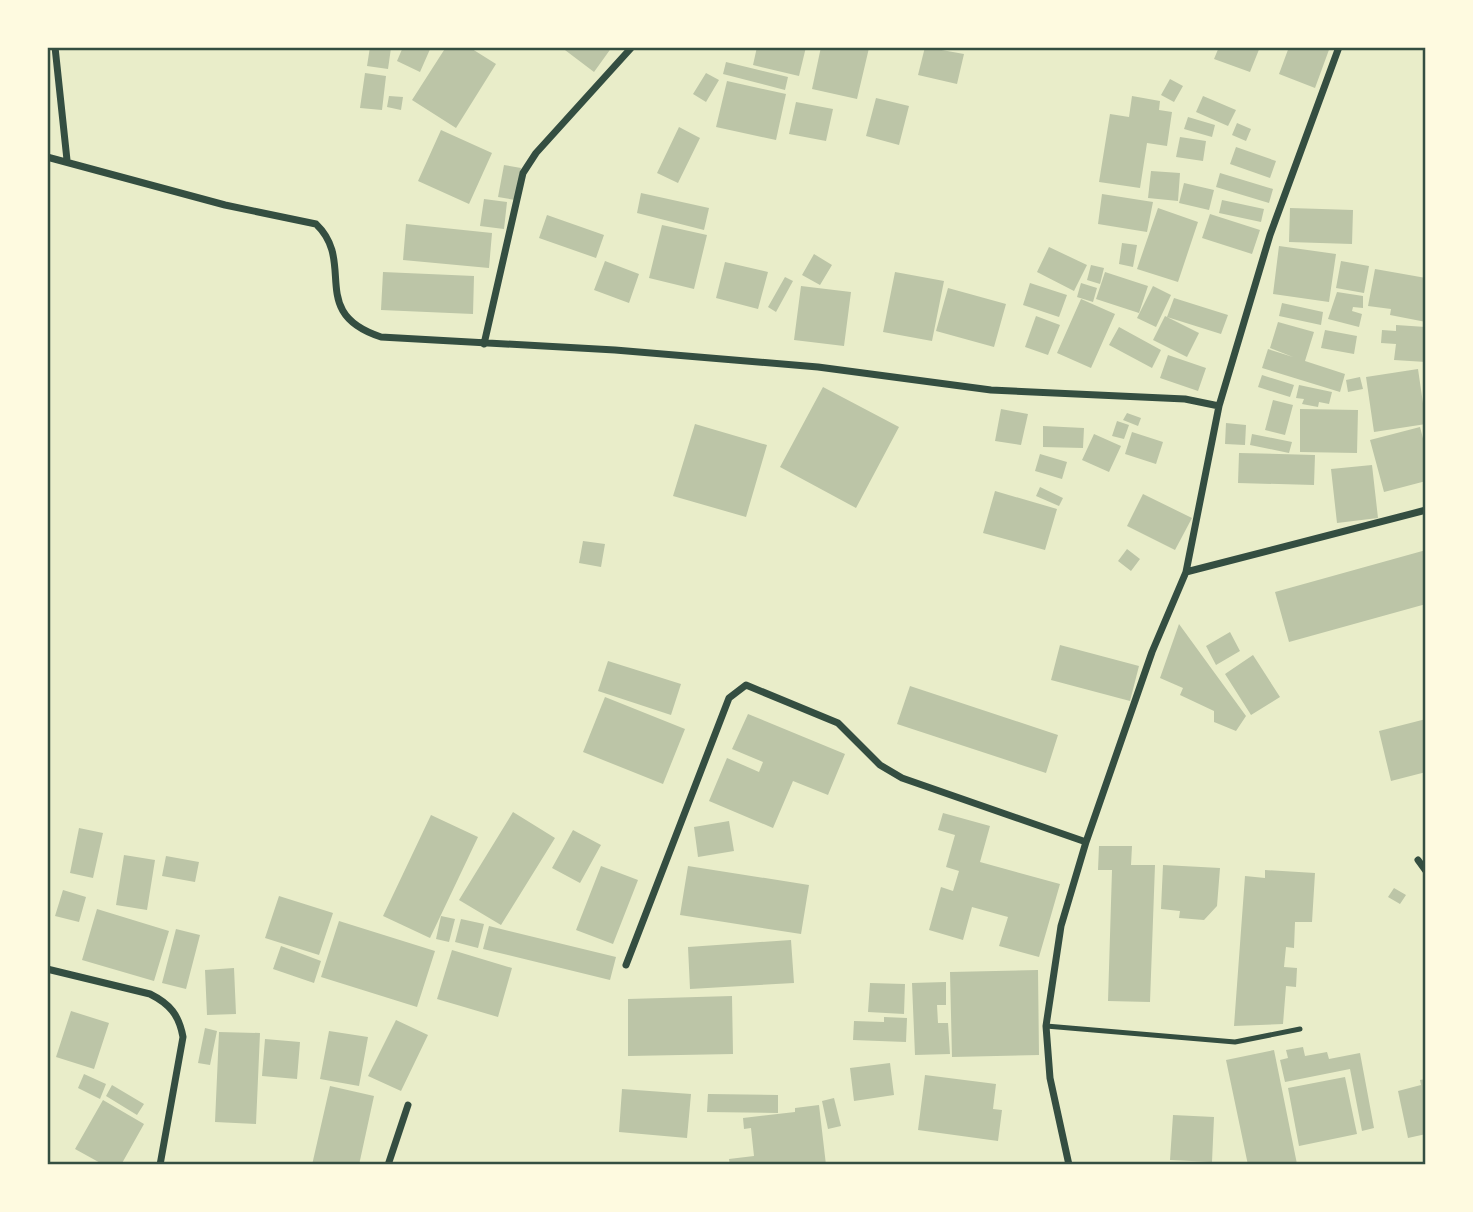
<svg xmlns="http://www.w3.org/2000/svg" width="1473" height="1212" viewBox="0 0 1473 1212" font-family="'Source Sans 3',sans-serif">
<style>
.building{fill:#bcc5a7}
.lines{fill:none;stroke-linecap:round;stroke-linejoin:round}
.service{stroke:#344e41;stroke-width:5}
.minor{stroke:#344e41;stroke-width:7}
.neatline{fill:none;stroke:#344e41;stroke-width:2.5}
</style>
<rect width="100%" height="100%" fill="#e9edc9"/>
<path class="building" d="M370 47 391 48 388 69 367 66Z
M403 47H431L420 72 397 61Z
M446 47H469L496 64 456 128 412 100Z
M561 47H612L594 72Z
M757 47H806L799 76 753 65Z
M821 47 869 48 857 99 812 89Z
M925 47 964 54 957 84 918 75Z
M1219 47H1260L1250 72 1214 59Z
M1289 47H1330L1315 88 1279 74Z
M726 62 788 77 785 90 723 74Z
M365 73 386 76 382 110 360 108Z
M706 73 719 80 706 102 693 94Z
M1170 79 1183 86 1174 102 1161 95Z
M727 81 786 94 776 140 716 127Z
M389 96 403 97 401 110 387 107Z
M1132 96 1160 101 1159 110 1172 112 1167 146 1147 143 1140 188 1099 182 1110 114 1129 117Z
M1203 96 1236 110 1228 126 1196 112Z
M876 98 909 106 899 145 866 136Z
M796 102 833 109 826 141 789 134Z
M1188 117 1215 125 1212 137 1184 129Z
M1237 123 1251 129 1246 141 1232 135Z
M679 127 700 138 678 183 657 173Z
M441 130 492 153 469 204 418 181Z
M1180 137 1206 141 1203 161 1176 157Z
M1236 147 1276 161 1270 178 1230 164Z
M504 165 521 168 515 200 498 197Z
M1151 171 1180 173 1178 201 1148 198Z
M1220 173 1273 189 1269 203 1216 187Z
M1184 183 1214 190 1209 210 1179 203Z
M641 193 709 208 704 230 637 213Z
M1102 194 1153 202 1147 232 1098 224Z
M484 199 507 202 504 229 480 226Z
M1222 200 1264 209 1261 222 1219 213Z
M1158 208 1198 222 1178 282 1137 269Z
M1290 208 1353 210 1352 244 1289 242Z
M1210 214 1260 230 1252 254 1202 238Z
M547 215 604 235 596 258 539 238Z
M406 224 492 233 489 268 403 260Z
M662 225 707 235 694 289 649 278Z
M1122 243 1137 245 1133 267 1119 264Z
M1279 246 1336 254 1329 302 1273 294Z
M1049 247 1087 265 1074 291 1037 272Z
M814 254 832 265 820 285 802 275Z
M605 261 639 274 629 303 594 290Z
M1341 261 1369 266 1364 293 1336 288Z
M725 262 768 272 758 309 716 298Z
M1091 265 1104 268 1100 284 1087 280Z
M1375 269 1426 278V322L1390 315 1391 309 1368 306Z
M383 272 474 276 473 314 381 310Z
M895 272 944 281 932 341 883 332Z
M1105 272 1148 286 1139 313 1096 299Z
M785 277 793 281 776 312 768 307Z
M1030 283 1067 295 1059 317 1023 305Z
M1081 283 1097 288 1093 302 1077 297Z
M801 286 851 292 844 346 794 340Z
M1153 286 1171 295 1156 327 1137 318Z
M948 288 1006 304 994 347 936 331Z
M1337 292 1363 296V308L1353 307 1352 311 1362 314 1359 327 1328 319Z
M1174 298 1228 315 1221 334 1167 317Z
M1081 299 1115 314 1091 368 1057 353Z
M1282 303 1323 312 1321 325 1279 316Z
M1036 316 1060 325 1048 355 1025 347Z
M1165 316 1199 333 1187 357 1153 340Z
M1278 322 1314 332 1305 361 1345 374 1340 392 1262 368 1268 349 1293 357 1270 348Z
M1396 325 1426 327V362L1394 360 1396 344 1381 343 1382 330 1396 331Z
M1119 327 1161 350 1152 368 1109 345Z
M1325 330 1357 336 1354 354 1321 348Z
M1168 355 1206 368 1198 391 1160 378Z
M1418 369 1426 424 1374 432 1366 377Z
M1262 375 1294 385 1290 397 1258 387Z
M1360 377 1363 389 1348 392 1346 380Z
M1299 385 1332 392 1329 404 1319 402 1318 407 1302 404 1304 399 1296 398Z
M823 387 899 427 856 508 780 467Z
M1273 400 1293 405 1285 435 1265 430Z
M1001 409 1028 414 1021 445 995 441Z
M1300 409 1358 410 1357 453 1300 452Z
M1127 413 1141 418 1138 426 1123 420Z
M1117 421 1129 425 1124 439 1112 436Z
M1226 423 1246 425 1245 445 1225 444Z
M695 424 767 445 746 517 673 496Z
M1043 426 1084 428 1083 448 1043 447Z
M1420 427 1426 450V481L1384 492 1370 440Z
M1132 432 1163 442 1156 464 1125 454Z
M1094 434 1121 446 1109 472 1082 460Z
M1252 434 1292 442 1289 453 1250 445Z
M1239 453 1315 455 1314 485 1238 483Z
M1040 454 1067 462 1062 479 1035 471Z
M1372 465 1378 518 1337 523 1331 469Z
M1040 487 1063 498 1059 506 1036 496Z
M995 491 1057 509 1045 550 983 533Z
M1143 494 1192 518 1175 550 1127 526Z
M583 541 605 544 601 567 579 563Z
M1127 549 1140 559 1131 571 1118 561Z
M1426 550V604L1289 642 1275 592Z
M1179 624 1246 716 1236 731 1214 722V711L1180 695 1183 688 1160 678Z
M1230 632 1240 651 1216 665 1206 646Z
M1060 645 1139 666 1130 701 1051 680Z
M1253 655 1280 697 1251 715 1225 674Z
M608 661 681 684 671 715 598 691Z
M910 686 1058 735 1046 773 897 724Z
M605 697 685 729 663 784 583 752Z
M748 714 845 754 828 795 793 781 773 828 709 801 727 758 759 772 763 762 732 749Z
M1426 719V772L1391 781 1379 731Z
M513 812 555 838 501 925 459 900Z
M943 813 990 826 980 862 1060 884 1039 957 999 946 1008 917 972 907 963 940 929 930 941 887 953 891 959 871 946 867 955 835 938 830Z
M431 815 478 837 430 938 383 916Z
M729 821 734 851 698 857 694 827Z
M79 828 103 833 93 878 70 873Z
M573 830 601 845 580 883 552 868Z
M1099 846H1132L1131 865H1155L1150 1002 1108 1001 1112 870H1098Z
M124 855 155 860 147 910 116 905Z
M166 856 199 862 195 882 162 876Z
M1163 865 1220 868 1217 906 1204 920 1179 918 1180 911 1161 909Z
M601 866 638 880 613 944 576 930Z
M688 866 809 885 801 934 680 915Z
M1265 870 1315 873 1312 922H1295L1294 948 1286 947 1284 967 1297 968 1296 987 1286 986 1283 1024 1234 1026 1245 876 1265 878Z
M1394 888 1406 895 1400 904 1388 897Z
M63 890 86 897 79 922 55 916Z
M279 896 333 913 319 955 265 938Z
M97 909 169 931 154 981 82 960Z
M441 916 455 919 449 942 436 939Z
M461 919 484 924 478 948 455 942Z
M339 921 435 951 417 1007 321 977Z
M489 926 616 957 610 980 483 949Z
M176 929 200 935 186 989 162 983Z
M791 940 794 983 690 989 688 947Z
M281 946 321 961 314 983 273 969Z
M452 950 512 968 498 1017 437 999Z
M234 968 236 1014 207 1015 205 970Z
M1038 970 1039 1055 952 1057 950 972Z
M946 982V1005H937L938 1023H948L950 1054 915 1055 912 983Z
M870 983 905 984 904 1014 868 1012Z
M732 996 733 1054 628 1056V999Z
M71 1011 109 1023 94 1069 56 1057Z
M884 1017 907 1018 906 1042 853 1040 854 1021 884 1022Z
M396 1020 428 1035 401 1091 368 1076Z
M205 1028 217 1031 210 1065 198 1063Z
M329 1031 368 1037 359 1086 320 1079Z
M219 1032 260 1033 256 1124 215 1122Z
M265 1039 300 1042 297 1079 262 1076Z
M1303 1047 1305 1056 1327 1052 1329 1059 1360 1053 1374 1128 1362 1131 1350 1069 1285 1082 1280 1060 1288 1058 1286 1050Z
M1274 1050 1297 1164 1248 1165 1226 1060Z
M890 1063 894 1095 854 1101 850 1068Z
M84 1074 106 1084 100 1099 78 1088Z
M925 1075 996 1084 993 1109 1002 1110 998 1141 918 1130Z
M1345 1077 1357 1134 1299 1146 1288 1088Z
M1426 1079V1134L1408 1138 1398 1091 1421 1085 1420 1080Z
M112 1085 144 1104 137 1115 106 1096Z
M330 1086 374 1096 359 1165H312Z
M622 1089 691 1094 687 1138 619 1132Z
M708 1094 778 1095V1113L707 1112Z
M834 1098 841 1126 828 1129 822 1101Z
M103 1100 144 1124 121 1165H104L75 1149Z
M819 1105 826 1165H730L729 1159 754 1156 751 1128 744 1129 743 1118 795 1112V1108Z
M1173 1115 1214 1117 1212 1162 1170 1160Z"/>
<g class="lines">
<path class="service" d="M1046 1026 1235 1042 1300 1029"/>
<path class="minor" d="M55 47 67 160
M47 157 225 205 316 224C357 263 307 313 381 337L615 350 818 367 991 390 1185 399 1219 406
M484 344 523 173 536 153 632 47
M1186 572 1426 510
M1418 860 1426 871
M626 965 729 698 746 685 838 723 880 765 902 778 1086 842
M47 969 150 994C170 1004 179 1015 183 1037L160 1165
M388 1165 408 1105
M1069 1165 1050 1078 1046 1026 1061 926 1086 842 1152 652 1186 572 1219 406 1270 235 1339 47"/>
</g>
<rect width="1473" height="1212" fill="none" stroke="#fefae0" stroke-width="98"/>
<rect x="49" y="49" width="1375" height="1114" class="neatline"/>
</svg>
